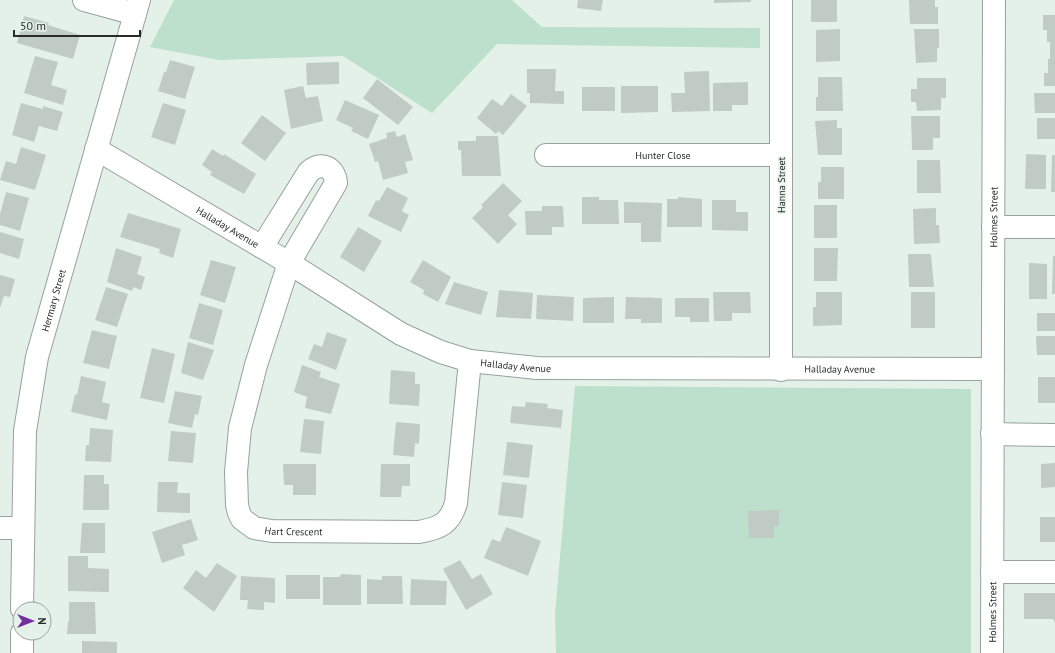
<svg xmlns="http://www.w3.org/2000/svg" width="1055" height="653" viewBox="0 0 1055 653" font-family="'PT Sans',sans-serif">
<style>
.green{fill:#bce0cb}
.building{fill:#bfcbc4}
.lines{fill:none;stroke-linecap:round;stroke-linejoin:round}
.minor-casing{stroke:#96a29b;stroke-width:24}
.minor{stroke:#fff;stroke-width:22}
.labels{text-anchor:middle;stroke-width:3;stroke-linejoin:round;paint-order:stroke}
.street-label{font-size:10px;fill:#282d2a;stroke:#e4f1e9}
</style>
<rect width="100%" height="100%" fill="#e4f1e9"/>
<path class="green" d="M174 0H512L542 27 760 28V48L497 44 432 113 343 56 219 60 150 47Z
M575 386 971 389V653H556L555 614Z"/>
<path class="building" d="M578 0H603L601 11 577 8Z
M714 0H751V2L714 3Z
M811 0H837V22H811Z
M909 0H935V7H938V24H910Z
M1043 15H1055V86H1044V73H1048V59H1050V42H1047V30H1043Z
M24 16 49 23 48 25 80 35 73 59 17 43Z
M840 29V61L816 62V30Z
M914 29H939V48H937V62L916 63Z
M35 56 58 62 51 85 67 90 63 105 24 93Z
M170 60 195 67 185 99 158 91 164 72H166Z
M339 62V84L307 85 306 63Z
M527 69H556L555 91H564V104L530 103V93H527Z
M709 71 710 111 672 112 671 93H685L684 72Z
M818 77H842L843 111H816V97H818Z
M917 78H946V98H941V110L917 111 916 102H911V89H917Z
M377 79 413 107 398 125 363 98Z
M748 82V105H732V111H713V83Z
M303 86 306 98 318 96 323 121 291 129 284 90Z
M621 86H658V112L621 113Z
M582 87H615V111H582Z
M1034 93H1055V113H1035Z
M511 94 527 106 503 135 498 131 496 134 477 118 492 99 502 106Z
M345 100 379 115 368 139 351 131 353 128 336 120Z
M21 103 43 109V106L63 112 57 131 39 126 34 142 12 135Z
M163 103 186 110 175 145 151 137Z
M262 115 286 133 265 161 241 143Z
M911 116H940V138H933V150H912Z
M1037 118H1055V139H1037Z
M837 120V128H842V155H818L815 121Z
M395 131 397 137 405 134 413 160 405 162 408 173 383 180 378 161 375 162 369 144 387 138 386 133Z
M476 136H498L501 176H462L461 150H458V141H476Z
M21 147 46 155 35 190 0 180 6 161 16 164Z
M212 149 223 156 224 154 256 174 244 194 210 175 212 172 202 165Z
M1026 154 1046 155V189H1025Z
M1052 155H1055V192H1051Z
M917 160H940L941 193H917Z
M821 167H844V199H818V182H821Z
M503 183 522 201 508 215 517 224 498 244 472 218 483 207 481 205Z
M387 187 408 198 402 211 409 215 401 232 368 216 376 200 379 201Z
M6 192 29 198 20 231 0 225V214Z
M582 197H599V200H618L619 224H582Z
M678 197 702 199V227H667V199H678Z
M712 200H736V212H748V231L712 230Z
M624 202 662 203 661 242H641V223H624Z
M814 205H837V238H814Z
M542 206H563L564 227H552V235H526L525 211H542Z
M936 208V225H939L940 243 914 244 913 209Z
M128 213 181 229 173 258 159 253 160 249 120 237Z
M358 227 382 241 364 272 340 257Z
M0 232 24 239 19 259 0 253Z
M116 248 142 257 137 274 145 277 141 290 133 287 132 291 107 282Z
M814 248H838L837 281H814Z
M908 254H931L934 287H909Z
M1053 256H1055V294H1052Z
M211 260 236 267 225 303 200 295Z
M423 260 451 277 438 302 423 294 424 290 410 282Z
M1029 263 1047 264V299H1029Z
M0 275 15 279 10 297 4 296 0 308Z
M454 282 488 292 481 315 445 304Z
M106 287 128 294 117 327 95 320Z
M499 290 533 293 531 319 496 317Z
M713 292H750L751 313H732V321H714Z
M816 292H842V325L813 326V307H816Z
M911 292H935V328H911Z
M537 295 574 297 573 321 536 319Z
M614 297V323H583V298Z
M626 297 662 298V323H641V319H625Z
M675 298H709V322H690V317H675Z
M199 303 223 310 213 345 189 338Z
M1037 313H1055V331H1037Z
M92 330 117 336 109 369 83 363Z
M327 332 347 339 336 370 308 359 314 344 322 347Z
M1036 336H1055V355H1037Z
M188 342 214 350 203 380 181 373Z
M152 348 175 354 164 403 140 398Z
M302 365 321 372 319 377 340 384 331 414 305 408 307 397 294 392Z
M391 370 415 372V384H420L419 406 389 404Z
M81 376 106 382 102 402 110 404 107 420 71 412 75 394 77 395Z
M1038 377H1055V403H1038Z
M175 391 202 396 198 415 195 414 192 428 168 423Z
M526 402 548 404 547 408 563 410 561 428 510 423 512 406 525 407Z
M304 419 324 421 321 454 300 452Z
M396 422 420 424 419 444 415 443 414 457 393 455Z
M90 428 113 430 111 462 85 461 86 445H89Z
M171 431 196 433 193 463 168 461Z
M507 442 533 445 529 478 503 475Z
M1055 463V487L1041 488V464Z
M283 464H316V495H293V485H284Z
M381 464H410V486H402L401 497H380Z
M84 475H104V484H109V510H83Z
M158 482H178L177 493H190V513L157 512Z
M502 482 527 485 523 518 498 515Z
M779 510V526H774V538H749L748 511Z
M1040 517H1055V542H1040Z
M191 519 198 540 182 545 185 555 162 563 152 532Z
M82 523H105V553H80Z
M506 527 541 541 528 576 484 558 492 539 500 542Z
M68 556H88V568L109 569V592L68 591Z
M460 560 472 579 481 574 493 594 466 610 443 569Z
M217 563 237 576 214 612 183 588 196 570 206 578Z
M341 574 361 575V605H323V577H340Z
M286 575H320V599H286Z
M241 576 275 578V603L264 602V610L247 609 248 600H240Z
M382 576H402L403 604H367V579L382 580Z
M411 579 447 581 446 605H410Z
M1024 593H1055V623L1053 619H1024Z
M69 602H95L96 634H67L68 622 69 621Z
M82 641 117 642V653H82Z"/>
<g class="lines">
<defs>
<g id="minor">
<path d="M84 0 135 14"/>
<path d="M781 0V370"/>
<path id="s1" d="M96 149 289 263 401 334 441 352 470 361 537 368 993 369"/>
<path id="s2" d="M546 155H781"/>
<path d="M993 227H1055"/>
<path id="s3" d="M262 247 308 173C320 160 335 167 336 183L289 263 256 365 240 428 236 472 237 505 239 513 242 519 254 528 272 531 419 532C440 528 450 524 456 503L470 361"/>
<path d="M992 434 1055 435"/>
<path d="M0 528H23"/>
<path d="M992 572H1055"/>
<path id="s4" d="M22 609 25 431 37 357 139 0"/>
<path d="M22 653V633"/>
<path id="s5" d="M992 653 994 0"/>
</g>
</defs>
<use href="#minor" class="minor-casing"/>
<use href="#minor" class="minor"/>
</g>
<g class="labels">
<g class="street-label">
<text dy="4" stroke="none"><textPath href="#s2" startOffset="117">Hunter Close</textPath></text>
<text transform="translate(781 185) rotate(-90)" y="4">Hanna Street</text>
<text dy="4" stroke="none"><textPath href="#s5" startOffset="436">Holmes Street</textPath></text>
<text dy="4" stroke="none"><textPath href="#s1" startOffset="153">Halladay Avenue</textPath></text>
<text dy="4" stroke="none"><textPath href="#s4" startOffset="312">Hermary Street</textPath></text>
<text dy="4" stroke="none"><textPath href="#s1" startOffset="477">Halladay Avenue</textPath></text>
<text dy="4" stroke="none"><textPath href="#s1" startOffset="801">Halladay Avenue</textPath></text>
<text dy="4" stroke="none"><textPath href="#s3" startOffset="539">Hart Crescent</textPath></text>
<text dy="4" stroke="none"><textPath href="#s5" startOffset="41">Holmes Street</textPath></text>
</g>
</g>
<g transform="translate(32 621) rotate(90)"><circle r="19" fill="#e4f1e9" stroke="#99a39d"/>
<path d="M0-3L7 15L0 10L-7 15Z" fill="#742c9f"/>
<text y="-6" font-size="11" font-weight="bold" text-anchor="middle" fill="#282d2a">N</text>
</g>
<path d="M14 30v6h126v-6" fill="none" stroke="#282d2a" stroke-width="2"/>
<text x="20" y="30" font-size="12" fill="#282d2a" stroke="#e4f1e9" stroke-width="3" paint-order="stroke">50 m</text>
</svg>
